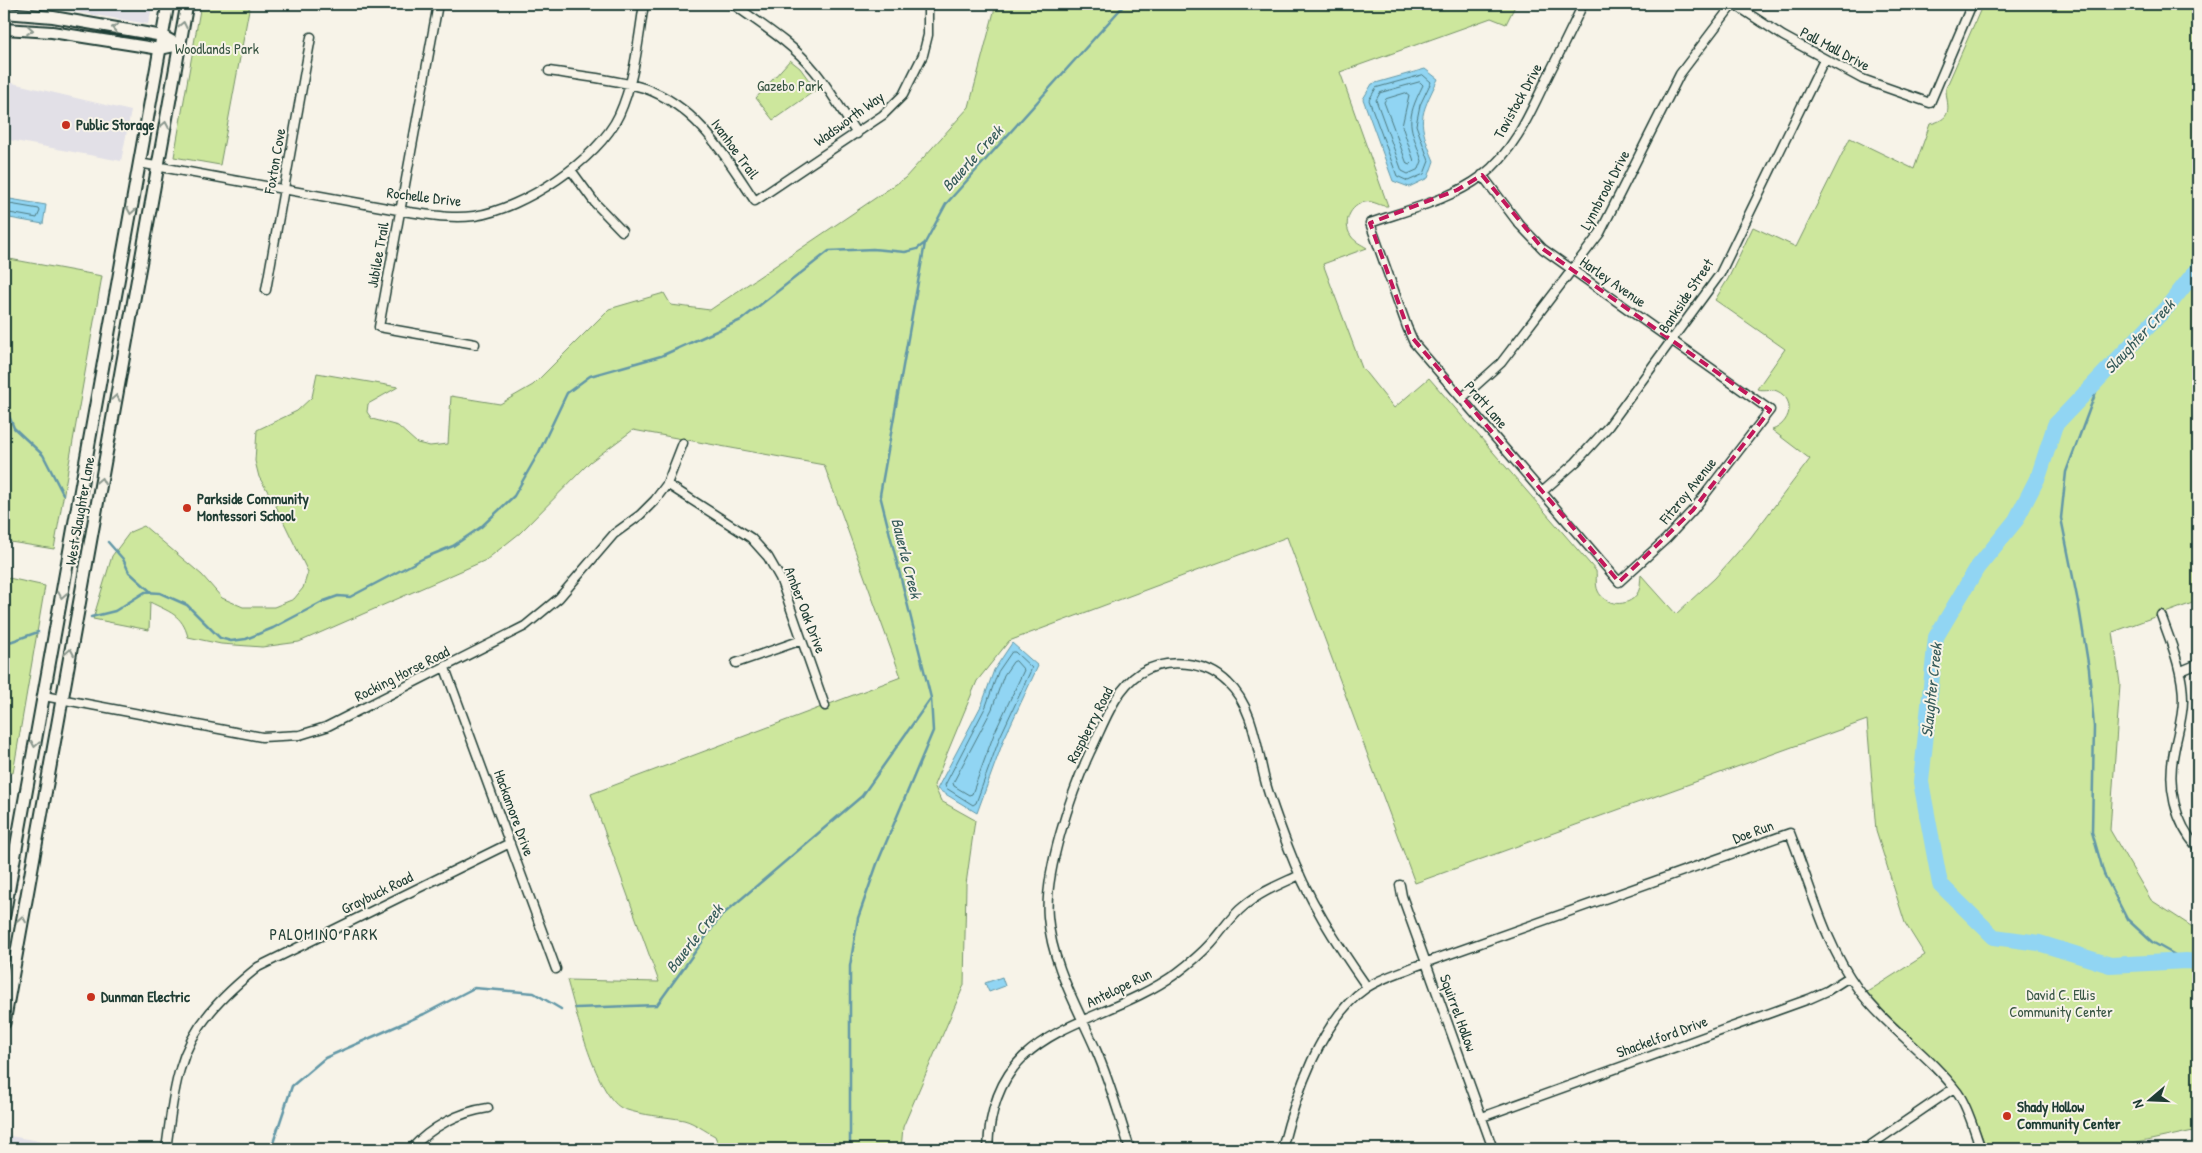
<svg xmlns="http://www.w3.org/2000/svg" width="2202" height="1153" viewBox="0 0 2202 1153" font-family="'Patrick Hand',sans-serif">
<style>
.built{fill:#e2e0e7}
.green{fill:#cde79d;stroke:#769268}
.water{fill:#91d5f3;stroke:#6398a7}
.lines{fill:none;stroke-linecap:round;stroke-linejoin:round}
.shore{stroke:#4d7a80;stroke-width:1}
.stream{stroke:#6398a7;stroke-width:2.5}
.river{stroke:#91d5f3;stroke-width:16}
.minor-casing{stroke:#1f3d34;stroke-width:11}
.secondary-casing{stroke:#1f3d34;stroke-width:14}
.primary-casing{stroke:#1f3d34;stroke-width:15}
.minor{stroke:#f7f3e8;stroke-width:8}
.secondary{stroke:#f7f3e8;stroke-width:10}
.primary{stroke:#f7f3e8;stroke-width:11}
.oneway{stroke:#8b988e}
.marked{fill:none;stroke:#c2185b;stroke-width:4;stroke-dasharray:10 6;stroke-linejoin:round}
.poi-dot{fill:#c8321e;stroke:#f7f3e8;stroke-width:2}
.labels{text-anchor:middle;stroke-width:4;stroke-linejoin:round;paint-order:stroke}
.park-label{font-size:15px;fill:#395644;stroke:#f7f3e8}
.street-label{font-size:15px;fill:#1f3d34;stroke:#f7f3e8}
.poi-label{font-size:15px;font-weight:bold;fill:#1f3d34;stroke:#f7f3e8;text-anchor:start}
.water-label{font-size:16px;font-style:italic;fill:#365b5a;stroke:#f7f3e8}
.neighbourhood-label{font-size:16px;letter-spacing:1px;fill:#1f3d34;stroke:#f7f3e8}
</style>
<rect width="100%" height="100%" fill="#f7f3e8"/>
<filter id="ink" filterUnits="userSpaceOnUse"><feTurbulence type="fractalNoise" baseFrequency=".02" numOctaves="2"/><feDisplacementMap in="SourceGraphic" scale="10" xChannelSelector="R" yChannelSelector="G"/><feConvolveMatrix kernelMatrix="1 2 1 2 8 2 1 2 1" color-interpolation-filters="sRGB"/></filter>
<g filter="url(#ink)">
<path class="built" d="M41 4H153L148 24 41 6Z
M4 81 131 111 121 161 4 139Z
M4 1135 74 1147 73 1149H4Z"/>
<path class="green" d="M201 4H250L220 165 174 157Z
M996 4H1516L1506 24 1491 18 1340 72 1388 206C1380 207 1374 200 1365 202 1350 205 1342 223 1351 236 1355 242 1361 244 1367 248L1323 264 1362 368 1394 408 1429 378 1596 571C1597 578 1595 584 1598 591 1605 606 1628 608 1637 594 1641 588 1640 581 1641 575L1676 614 1715 578 1751 537 1810 459 1772 430C1790 424 1797 400 1777 391 1770 388 1763 391 1757 389L1785 349 1715 300 1728 279 1753 227 1796 247 1850 138 1914 169 1930 124C1956 118 1946 105 1946 88L1983 4H2198V601L2113 632 2120 684 2110 830 2151 900 2191 926 2198 929V1130L2108 1149H1987L1970 1108 1867 992 1925 955 1905 923 1876 831 1867 720 1415 883 1287 537 1009 641 977 681 934 785 941 801 975 820 966 884 964 985 903 1127 901 1149H720L715 1136C705 1131 695 1123 684 1120 664 1116 644 1116 624 1109 597 1100 575 1008 567 980L659 982 591 794 901 677 824 465 633 430 590 462 520 533 486 560 299 642 262 647 221 644 188 637C182 614 169 612 150 602L149 630 93 619 112 556 130 532 144 526 202 575 222 598 243 607H274L294 599 303 588 308 572 273 500 259 477 255 461 257 430 297 411 312 397 317 373 398 387 368 404 367 412 372 419 398 426 417 443 430 446 448 444 451 396 500 404 533 385 609 309 664 293 671 305 710 310 905 178 969 107Z
M790 60 800 68 816 90 773 120 756 98Z
M4 258 102 276 54 549 4 541Z
M4 577 45 586 13 773 4 771Z"/>
<path class="water" d="M1425 69 1438 79C1419 118 1417 120 1434 161L1428 178 1409 187 1393 181 1363 99 1372 84Z
M4 198 46 205 43 224 4 217Z
M1012 643 1038 666 1004 739 977 813 937 789 982 704 994 670Z
M1002 977 1005 986 989 992 985 983Z"/>
<g class="lines">
<path class="shore" d="M1423 75 1431 82 1420 105 1416 125 1429 161 1424 174 1408 181 1397 176 1369 100 1376 88Z
M1420 82 1423 85C1404 123 1410 124 1422 161L1419 169 1408 174 1402 171 1376 100 1380 93Z
M1406 93 1409 95 1402 126 1414 161 1410 165 1407 164 1384 102 1386 99Z
M4 203 39 209 40 211 37 218 4 212
M1012 652H1015L1032 668 1000 737 976 803 973 805 946 788 945 785 986 706 998 672Z
M1016 661 1024 670 994 734 972 794 969 795 954 786 953 783 992 709 1004 675 1013 662Z"/>
<path class="stream" d="M2103 373 2066 472 2061 518 2079 607 2089 669 2094 727 2092 832 2104 874 2127 919 2152 942 2186 961
M4 404 14 428 43 455 63 494
M108 542 123 559 129 572 151 592
M91 617 115 611 145 592 160 593 187 605 220 638 231 641 246 639 273 628 324 601 338 596 350 597 424 558 453 546 481 527 514 496 539 452 567 393 590 376 661 356 741 320 829 251 873 249 905 252 917 249 925 243
M4 644 38 632
M576 1008 657 1005 720 917 862 796 931 698 880 495 925 243 946 204 1125 4
M271 1149 292 1086 325 1058 424 1014 474 988 534 993 561 1009
M850 1149V966L858 918 877 864 933 731 931 698"/>
<path class="river" d="M2198 268 2169 305 2055 425 2039 475 2016 520 1977 568 1936 637 1921 782 1940 884 1994 937 2039 943 2110 965 2186 961 2198 962"/>
<defs>
<path id="minor" d="M438 4 379 327 475 344
M733 4C760 24 792 43 814 70 830 89 843 113 857 134
M1734 4 1783 36 1862 79 1930 103 1972 4
M549 71C580 76 614 79 644 88 698 107 725 156 755 201L883 115 903 95 923 55 928 35V4
M139 163 409 212C431 215 452 219 474 216 523 209 598 160 619 115 635 80 638 41 644 4
M571 170 595 203 622 231
M1482 175 1519 224 1543 249 1770 410 1693 510 1666 539 1619 582 1414 343 1407 327 1370 223C1407 210 1450 200 1482 176 1513 152 1529 116 1545 82 1558 56 1571 30 1583 4
M266 290 311 37
M1462 398 1501 363 1600 233 1680 74 1733 4
M667 484 751 538 768 557 780 578 825 706
M1542 492 1576 462 1608 427 1720 274 1824 60
M2161 615C2171 643 2183 670 2183 700 2183 717 2177 735 2174 752 2167 785 2174 822 2198 848
M736 663 802 640
M445 668 556 969
M2181 671 2198 664
M44 696 262 737 300 735 326 727 525 626 559 598 614 534 640 515 655 500 667 484 683 443
M1400 885 1402 896 1493 1149
M1482 1117 1809 999 1827 991 1849 977
M166 1149C170 1123 172 1095 180 1069 192 1025 223 995 258 967L510 843
M411 1149C431 1127 459 1112 488 1108
M988 1149C992 1021 1096 1031 1177 973 1189 964 1201 954 1211 943 1222 931 1231 916 1244 906 1260 892 1281 884 1300 875
M1130 1149C1119 1116 1110 1082 1096 1050 1077 1006 1052 965 1048 917 1044 873 1071 793 1090 752 1103 726 1114 690 1140 673 1167 657 1206 661 1228 683 1254 707 1257 751 1266 784 1272 805 1280 826 1288 847 1307 898 1336 943 1367 987
M1282 1149C1295 1097 1321 1019 1366 988 1381 978 1399 973 1416 966L1790 833C1810 884 1825 945 1858 989 1887 1028 1929 1054 1958 1093 1969 1109 1974 1131 1981 1149
M1865 1149 1954 1088"/>
<path id="secondary" d="M4 13 53 17 163 36 179 45
M4 29 52 32 160 49 179 45"/>
<path id="primary" d="M4 915 168 4
M4 1023 187 4"/>
</defs>
<use href="#minor" class="minor-casing"/>
<use href="#secondary" class="secondary-casing"/>
<use href="#primary" class="primary-casing"/>
<use href="#minor" class="minor"/>
<use href="#secondary" class="secondary"/>
<use href="#primary" class="primary"/>
</g>
<defs><path id="oneway-chevron" d="M-2-3.5L2.5 0L-2 3.5" fill="none" stroke-width="1.6" stroke-linecap="round" stroke-linejoin="round" transform="scale(1.25)"/></defs>
<g class="oneway">
<use href="#oneway-chevron" transform="translate(183 25) rotate(-78)"/>
<use href="#oneway-chevron" transform="translate(115 28) rotate(-170)"/>
<use href="#oneway-chevron" transform="translate(30 30) rotate(4)"/>
<use href="#oneway-chevron" transform="translate(165 125) rotate(-79)"/>
<use href="#oneway-chevron" transform="translate(131 211) rotate(100)"/>
<use href="#oneway-chevron" transform="translate(116 398) rotate(-80)"/>
<use href="#oneway-chevron" transform="translate(101 481) rotate(-79)"/>
<use href="#oneway-chevron" transform="translate(62 595) rotate(100)"/>
<use href="#oneway-chevron" transform="translate(70 652) rotate(-80)"/>
<use href="#oneway-chevron" transform="translate(35 744) rotate(100)"/>
<use href="#oneway-chevron" transform="translate(22 919) rotate(-80)"/>
</g>
</g>
<path class="marked" d="M1482 175 1543 249 1770 410 1693 510 1619 582 1410 335 1370 223 1457 190Z"/>
<g class="poi-dot">
<circle cx="66" cy="125" r="5"/>
<circle cx="187" cy="508" r="5"/>
<circle cx="91" cy="997" r="5"/>
<circle cx="2007" cy="1116" r="5"/>
</g>
<g class="labels">
<g class="park-label">
<text x="217" y="54">Woodlands Park</text>
<text x="790" y="91">Gazebo Park</text>
<text x="2061" y="1000">David C. Ellis<tspan x="2061" dy="17">Community Center</tspan></text>
</g>
<g class="street-label">
<text transform="translate(1835 49) rotate(28)" y="5">Pall Mall Drive</text>
<text transform="translate(1518 101) rotate(-61)" y="5">Tavistock Drive</text>
<text transform="translate(849 119) rotate(-36)" y="5">Wadsworth Way</text>
<text transform="translate(735 149) rotate(54)" y="5">Ivanhoe Trail</text>
<text transform="translate(275 161) rotate(-80)" y="5">Foxton Cove</text>
<text transform="translate(1605 190) rotate(-62)" y="5">Lynnbrook Drive</text>
<text transform="translate(424 197) rotate(7)" y="5">Rochelle Drive</text>
<text transform="translate(378 255) rotate(-80)" y="5">Jubilee Trail</text>
<text transform="translate(1613 282) rotate(35)" y="5">Harley Avenue</text>
<text transform="translate(1686 296) rotate(-56)" y="5">Bankside Street</text>
<text transform="translate(1486 405) rotate(49)" y="5">Pratt Lane</text>
<text transform="translate(1688 491) rotate(-51)" y="5">Fitzroy Avenue</text>
<text transform="translate(80 511) rotate(-80)" y="5">West Slaughter Lane</text>
<text transform="translate(805 610) rotate(69)" y="5">Amber Oak Drive</text>
<text transform="translate(402 674) rotate(-27)" y="5">Rocking Horse Road</text>
<text transform="translate(1090 725) rotate(-63)" y="5">Raspberry Road</text>
<text transform="translate(514 813) rotate(70)" y="5">Hackamore Drive</text>
<text transform="translate(1753 832) rotate(-20)" y="5">Doe Run</text>
<text transform="translate(377 893) rotate(-26)" y="5">Graybuck Road</text>
<text transform="translate(1119 988) rotate(-26)" y="5">Antelope Run</text>
<text transform="translate(1458 1013) rotate(70)" y="5">Squirrel Hollow</text>
<text transform="translate(1662 1037) rotate(-20)" y="5">Shackelford Drive</text>
</g>
<g class="poi-label">
<text x="76" y="130">Public Storage</text>
<text x="197" y="504">Parkside Community<tspan x="197" dy="17">Montessori School</tspan></text>
<text x="101" y="1002">Dunman Electric</text>
<text x="2017" y="1112">Shady Hollow<tspan x="2017" dy="17">Community Center</tspan></text>
</g>
<g class="water-label">
<text transform="translate(972 158) rotate(-48)" y="6">Bauerle Creek</text>
<text transform="translate(2139 336) rotate(-47)" y="6">Slaughter Creek</text>
<text transform="translate(907 558) rotate(76)" y="6">Bauerle Creek</text>
<text transform="translate(1931 690) rotate(-84)" y="6">Slaughter Creek</text>
<text transform="translate(694 938) rotate(-52)" y="6">Bauerle Creek</text>
</g>
<g class="neighbourhood-label">
<text x="324" y="940">PALOMINO PARK</text>
</g>
</g>
<rect width="2202" height="1153" fill="none" stroke="#f7f3e8" stroke-width="20"/>
<rect x="10" y="10" width="2182" height="1133" fill="none" stroke="#1f3d34" stroke-width="2" filter="url(#ink)"/>
<g transform="translate(2150 1100) rotate(251)" stroke="#f7f3e8" stroke-width="4" paint-order="stroke">
<path d="M0-4L9 19L0 12L-9 19Z" fill="#1f3d34"/>
<text y="-8" font-size="14" font-weight="bold" text-anchor="middle" fill="#1f3d34">N</text>
</g>
</svg>
